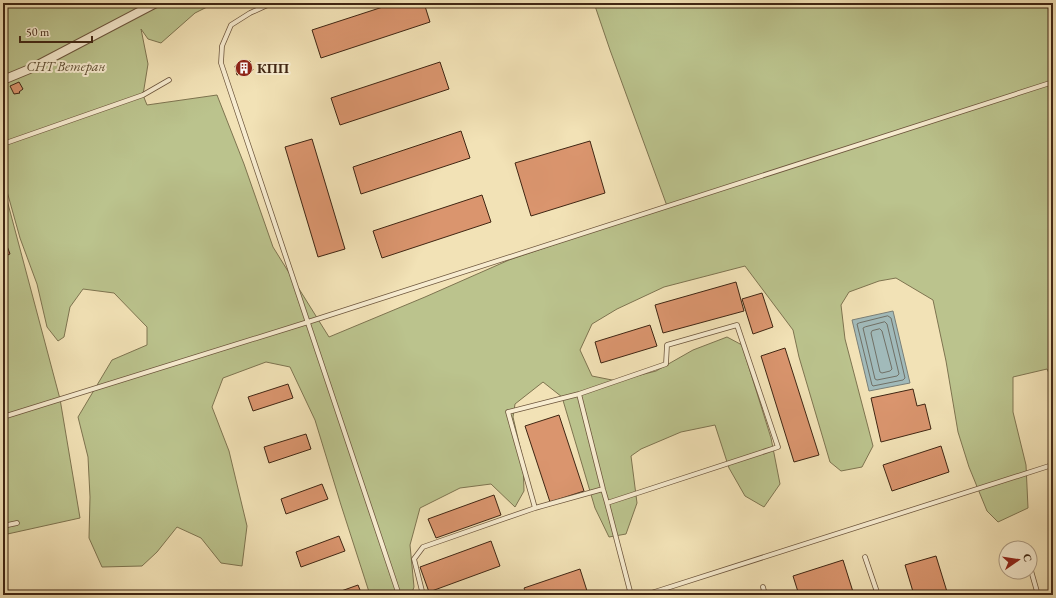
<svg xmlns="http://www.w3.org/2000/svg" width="1056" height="598" viewBox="0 0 1056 598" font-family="'EB Garamond',serif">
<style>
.green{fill:#bbc38d;stroke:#7e7450}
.water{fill:#a1baba;stroke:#7a7f77}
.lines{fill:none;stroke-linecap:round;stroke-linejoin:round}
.shore{stroke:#707066;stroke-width:1}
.building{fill:#da956e;stroke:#402613}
.service-casing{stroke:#6c553c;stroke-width:5.5}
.minor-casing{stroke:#6c553c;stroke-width:10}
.service{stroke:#f7ecd0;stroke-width:4}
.minor{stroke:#f7ecd0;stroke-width:8}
.labels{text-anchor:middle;stroke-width:4;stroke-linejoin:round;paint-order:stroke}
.park-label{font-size:14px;font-style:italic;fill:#5f4d32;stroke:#f7ecd0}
.poi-label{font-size:14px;font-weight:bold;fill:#402613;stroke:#f7ecd0;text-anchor:start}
</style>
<rect width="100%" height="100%" fill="#f2e2b6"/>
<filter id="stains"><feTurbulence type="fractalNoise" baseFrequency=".005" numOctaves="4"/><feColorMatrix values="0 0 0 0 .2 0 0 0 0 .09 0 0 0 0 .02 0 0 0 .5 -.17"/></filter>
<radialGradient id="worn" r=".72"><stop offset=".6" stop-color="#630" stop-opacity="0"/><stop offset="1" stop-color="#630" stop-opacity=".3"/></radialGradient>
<path class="green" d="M3 3H215L195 13 161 43 148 39 141 29 148 64 143 95 147 105 217 95 244 164 273 247 329 337 425 297 509 260 667 206 610 50 594 3H1053V381L1047 369 1013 377V412L1026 465 1028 508 998 522 987 511 969 467 958 432 946 361 933 300 896 278 879 281 849 292 841 305 845 339 873 446 862 467 841 471 830 462 799 357 793 330 745 266 664 287 617 309 592 324 580 350 592 376 617 381 656 371 693 350 727 337 742 345 771 438 780 484 764 507 745 496 729 468 715 425 681 432 641 449 631 456 637 503 626 534 609 537 595 508 562 397 543 382 515 404 513 417 523 460 524 491 515 507 491 484 460 488 420 508 410 545 414 587 411 595H370L341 505 315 420 290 367 266 362 223 378 212 407 229 451 247 526 242 566 221 563 201 538 177 527 157 552 142 566 102 567 89 538 90 497 88 457 78 417 112 360 147 345V327L114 293 83 289 70 307 64 337 58 341 47 327 37 284 20 238 3 177Z
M3 185 60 399 80 518 3 535Z"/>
<path class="water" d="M893 311 910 383 869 391 852 320Z"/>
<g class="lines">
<path class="shore" d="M888 316 891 318 905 378 903 380 873 386 872 385 857 324 859 323Z
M885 322 887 324 899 374 897 376 877 380 875 379 863 328 865 327Z
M880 329 882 331 892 369 890 371 882 373 880 372 871 333 872 331Z"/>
</g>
<path class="building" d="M395 3H424L430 22 321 58 312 30Z
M250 61 253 70 237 75 235 66Z
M440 62 449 89 340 125 331 98Z
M19 82 23 89 19 92 20 93 14 94 10 86Z
M461 131 470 158 361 194 353 167Z
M312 139 345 249 318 257 285 147Z
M590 141 605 193 531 216 515 163Z
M482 195 491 222 382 258 373 231Z
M3 238H4L10 254 3 257Z
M736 282 744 311 663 333 655 305Z
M762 293 773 327 753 334 742 299Z
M650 325 657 346 601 363 595 342Z
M785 348 819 455 794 462 761 356Z
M288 384 293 398 253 411 248 397Z
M913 389 917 406 925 404 931 429 881 442 871 398Z
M559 415 584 491 550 502 525 426Z
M306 434 311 449 269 463 264 447Z
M941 446 949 472 892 491 883 465Z
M322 484 328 499 286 514 281 499Z
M494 495 501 515 436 538 428 519Z
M339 536 345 551 301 567 296 552Z
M491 541 500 566 429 592 420 567Z
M936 556 948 595H914L905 565Z
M843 560 854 595H799L793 576Z
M580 569 588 594 586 595H527L524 588Z
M358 585 362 595H330Z"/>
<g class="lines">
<defs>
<path id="service" d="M272 3 250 13 231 25 222 46 221 63 399 595
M3 144 143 95 169 80
M3 417 308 322 1053 82
M607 503 778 447 737 325 667 345 666 364 579 394 603 489 607 503 631 595
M535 508 508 412 579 394
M3 526 17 523
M865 557 878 595
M1030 567 1038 595
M763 587 765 595
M423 595 414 559 423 547 535 508 603 489
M645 595 1049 466 1053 467"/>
<path id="minor" d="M3 80 32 68 156 3"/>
</defs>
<use href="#service" class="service-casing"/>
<use href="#minor" class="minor-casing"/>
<use href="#service" class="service"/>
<use href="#minor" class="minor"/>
</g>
<defs>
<symbol id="building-disc" viewBox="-11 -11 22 22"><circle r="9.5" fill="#8f2418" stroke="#f7ecd0"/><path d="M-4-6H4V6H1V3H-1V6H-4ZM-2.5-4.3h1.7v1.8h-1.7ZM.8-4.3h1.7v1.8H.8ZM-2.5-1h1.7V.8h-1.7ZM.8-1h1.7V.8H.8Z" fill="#fff"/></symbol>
</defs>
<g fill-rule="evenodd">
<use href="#building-disc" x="234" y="58" width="20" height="20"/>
</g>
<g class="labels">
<g class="park-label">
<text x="66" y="71">СНТ Ветеран</text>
</g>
<g class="poi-label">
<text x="257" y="73">КПП</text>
</g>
</g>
<rect width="1056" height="598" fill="none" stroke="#f2e2b6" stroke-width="16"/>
<rect x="4" y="4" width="1048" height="590" fill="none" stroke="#402613" stroke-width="2"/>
<rect x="8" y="8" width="1040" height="582" fill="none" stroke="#402613"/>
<g transform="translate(1018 560) rotate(77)"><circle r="19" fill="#f7ecd0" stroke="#ae9d84"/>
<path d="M0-3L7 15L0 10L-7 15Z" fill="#8f2418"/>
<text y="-6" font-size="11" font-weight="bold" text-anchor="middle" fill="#402613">С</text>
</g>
<path d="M20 36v6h72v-6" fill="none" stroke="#402613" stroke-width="2"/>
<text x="26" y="36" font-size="12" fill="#402613" stroke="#f7ecd0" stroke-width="3" paint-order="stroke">50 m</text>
<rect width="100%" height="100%" filter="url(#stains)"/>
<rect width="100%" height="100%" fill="url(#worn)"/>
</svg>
